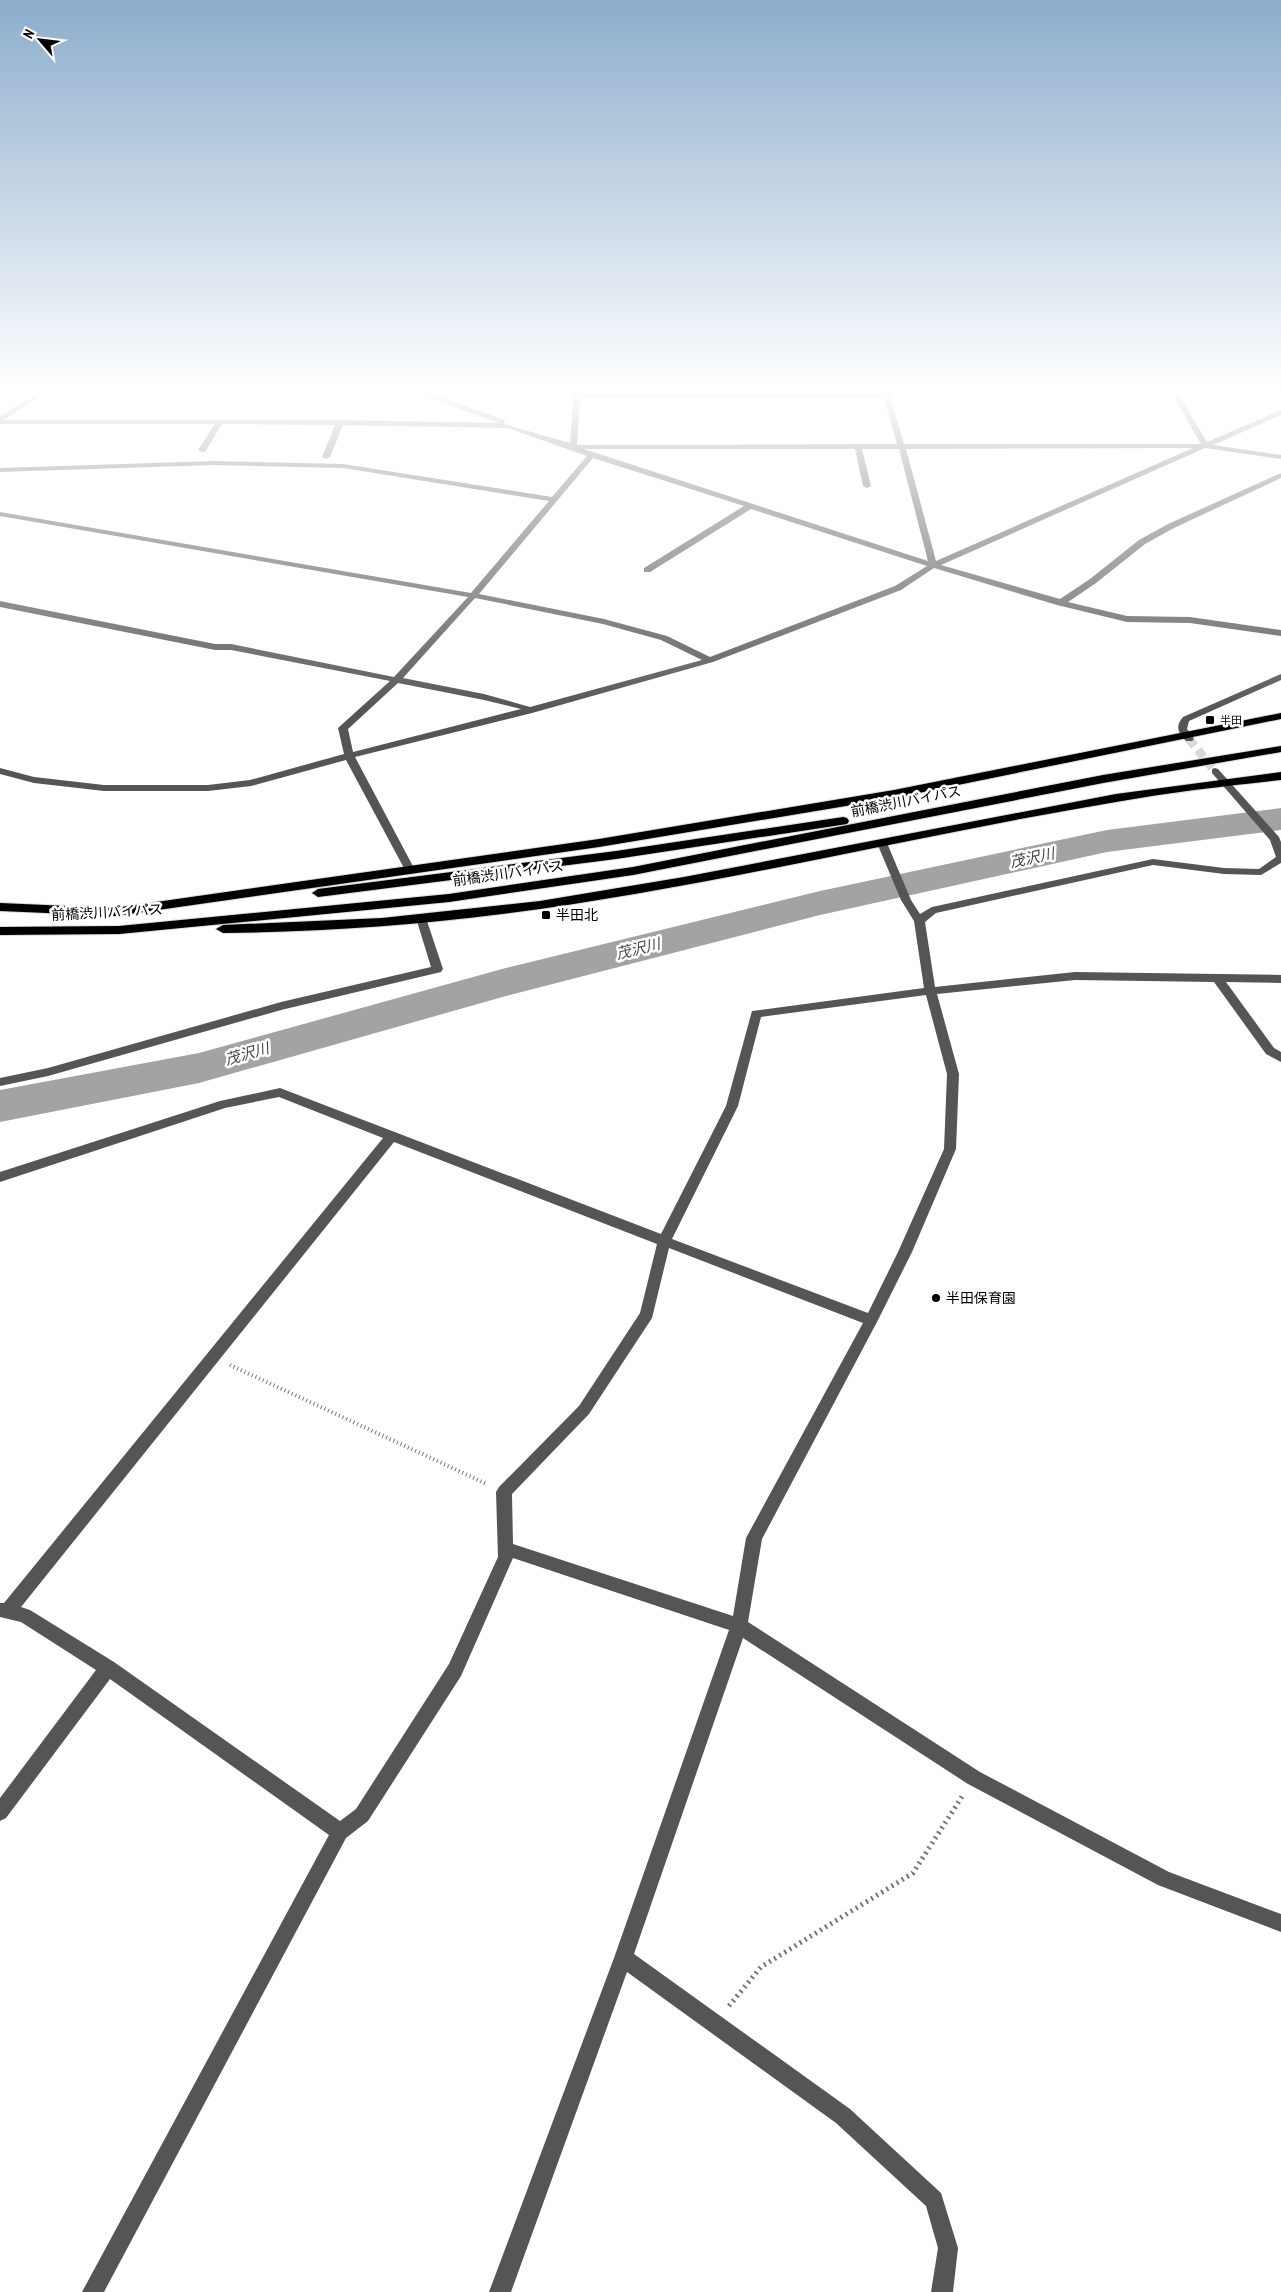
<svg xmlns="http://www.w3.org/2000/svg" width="1281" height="2292" viewBox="0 0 1281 2292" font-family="'PT Sans Narrow','Noto Sans JP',sans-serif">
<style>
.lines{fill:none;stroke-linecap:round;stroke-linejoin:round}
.river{fill:#a3a3a3;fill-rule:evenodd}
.minor-tunnel{stroke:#d9d9d9;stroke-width:9;stroke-dasharray:9 5;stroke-linecap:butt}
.highway-casing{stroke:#dbdbdb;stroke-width:2}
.path-far1{stroke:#777;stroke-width:4;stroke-dasharray:1 3;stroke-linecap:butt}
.path{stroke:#777;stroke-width:5;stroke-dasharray:2 4;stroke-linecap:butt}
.minor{fill:#555;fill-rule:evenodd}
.highway{fill:#000;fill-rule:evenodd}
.poi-dot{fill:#000;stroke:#fff;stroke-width:2}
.labels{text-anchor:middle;stroke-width:5;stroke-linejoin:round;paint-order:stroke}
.far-poi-label{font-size:11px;fill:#000;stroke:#fff;text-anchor:start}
.street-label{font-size:14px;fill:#000;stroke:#fff}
.poi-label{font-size:14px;fill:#000;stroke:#fff;text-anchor:start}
.water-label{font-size:15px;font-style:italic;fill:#444;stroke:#fff}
</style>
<rect width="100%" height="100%" fill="#fff"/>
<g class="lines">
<path class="river" d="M1281 808V830L1107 852 820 915 506 996 199 1083 0 1122V1090L199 1053 502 969 820 891 1107 830Z"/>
<path class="minor-tunnel" d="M1189 739 1215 771"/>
<defs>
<path id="highway" d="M1281 713V719L894 798 599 847 116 916 0 911V903L114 908 599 839 894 790Z
M1281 746V752L1103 783 633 875 449 902 119 934 0 935V927L119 926 449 894 633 867 1103 775Z
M1281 772V780C1226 786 1171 792 1116 802 911 836 708 888 502 914 409 926 316 932 223 933L216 929 223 925 382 918 540 901 684 877 1116 794Z
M843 817 847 818 849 821 847 824 616 859 318 897 312 893 318 889 616 851Z"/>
</defs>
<use href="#highway" class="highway-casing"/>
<path class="path-far1" d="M230 1365 487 1484"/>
<path class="path" d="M729 2006 761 1967 913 1873 963 1795"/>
<path class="minor" d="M43 390H50L4 420H340L499 423 409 390H418L505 420 504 424 570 443 574 390H580V394H883L882 390H888L904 444H1201L1170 390H1176L1207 442 1281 410V415L1213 445 1281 455V459L1205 448 941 565 1060 599 1090 579 1139 540 1168 524 1281 473V478L1174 528 1145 544 1096 583 1068 602 1127 616 1190 617 1281 630V636L1190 623 1127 622 1057 605 934 568 901 590 713 662 532 713 355 757 415 870 410 873 405 870 346 760 251 786 208 791H104L34 783 0 774V768L34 777 104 785H208L250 780 344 754 338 728 390 681 231 650H215L0 607V601L215 644H231L394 677 468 597 0 516V512L471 593 549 501 343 468 214 465 0 472V468L214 461 343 464 552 497 587 456 508 428 343 425 330 457 326 459 322 457 335 425 222 424 205 452H202L198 450 215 424H0V416ZM580 398H884L897 444 577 445ZM1193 448 936 561 906 449ZM584 449H855L863 486 867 488 871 486 862 449H899L928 561ZM593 458 744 506 644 568V572H650L751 509 927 566 895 586 710 657 667 636 604 619 479 594ZM475 598 603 624 661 640 702 660 530 707 484 694 403 678ZM398 683 484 700 521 709 353 752 348 729Z
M1281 674V680L1189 721 1187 729 1194 739 1192 741H1186C1178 733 1175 726 1183 717Z
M1215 768 1218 769 1279 837 1281 842V863L1261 875 1224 874 1153 865 936 913 925 922 935 987 1075 972 1281 975V983L1226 982 1274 1048 1281 1052V1062L1266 1054 1214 982 1075 980 937 994 959 1074 956 1149 912 1252 878 1320 762 1539 748 1622 980 1772 1169 1872 1281 1914V1932L1158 1885 968 1784 743 1638 634 1954 850 2109 941 2193 958 2248 953 2292H931L938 2248 926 2206 836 2123 627 1972 511 2292H489L614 1958 729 1630 513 1558 461 1676 368 1821 346 1838 104 2292H82L329 1835 110 1679 6 1818 0 1821V1798L96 1670 21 1622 0 1617V1603H4L383 1138 279 1097 225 1108 0 1182V1172L220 1101 280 1088 661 1234 726 1106 752 1011 924 988 914 921 901 900 877 843 878 841H886L887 843 911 900 920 914 932 907 1153 859 1224 868 1259 869 1276 857 1270 840 1212 773V769ZM926 995 947 1074 944 1149 898 1252 868 1313 672 1239 738 1106 761 1017ZM394 1142 657 1244 640 1313 579 1406 499 1487 496 1492 498 1557 449 1664 356 1809 340 1821 114 1662 30 1610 21 1607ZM669 1248 863 1323 746 1538 733 1616 513 1544 512 1494 589 1414 652 1318Z
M421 915 426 918 443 969 441 972 281 1010 48 1076 0 1086V1078L48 1068 281 1002 431 967 416 918Z"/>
<use href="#highway" class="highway"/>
</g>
<linearGradient id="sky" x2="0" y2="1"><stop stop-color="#8cadcc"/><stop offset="0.55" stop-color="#fff"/><stop offset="1" stop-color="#fff" stop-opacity="0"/></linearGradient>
<rect width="1281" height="711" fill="url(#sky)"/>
<g class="poi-dot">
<rect x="1205" y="715" width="10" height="10" rx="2.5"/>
<rect x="541" y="910" width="10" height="10" rx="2.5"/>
<circle cx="936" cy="1298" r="5"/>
</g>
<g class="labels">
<g class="far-poi-label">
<text x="1220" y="724">半田</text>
</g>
<g class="street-label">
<text transform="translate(906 801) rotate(-11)" y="5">前橋渋川バイパス</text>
<text transform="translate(508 873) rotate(-8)" y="5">前橋渋川バイパス</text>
<text transform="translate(107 912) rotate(-3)" y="5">前橋渋川バイパス</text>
</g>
<g class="poi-label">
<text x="556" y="920">半田北</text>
<text x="946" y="1303">半田保育園</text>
</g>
<g class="water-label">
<text transform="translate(1032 858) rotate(-12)" y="5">茂沢川</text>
<text transform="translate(638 949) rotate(-14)" y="5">茂沢川</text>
<text transform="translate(247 1054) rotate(-16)" y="5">茂沢川</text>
</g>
</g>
<g transform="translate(40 40) rotate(298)" stroke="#ffffff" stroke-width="4" paint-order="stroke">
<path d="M0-4L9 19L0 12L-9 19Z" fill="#000000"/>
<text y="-8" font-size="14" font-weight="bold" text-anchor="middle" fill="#000000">N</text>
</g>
</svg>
